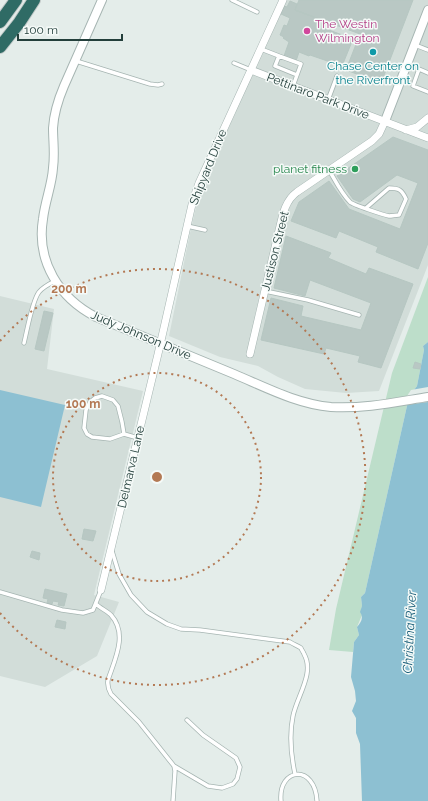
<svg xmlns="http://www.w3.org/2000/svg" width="428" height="801" viewBox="0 0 428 801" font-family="Raleway,sans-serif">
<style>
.built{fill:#d2ddd9}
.green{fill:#bddeca}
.water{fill:#8dc0d2}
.pier{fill:#e4edea}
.building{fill:#b9c8c4;stroke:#b6c7c2}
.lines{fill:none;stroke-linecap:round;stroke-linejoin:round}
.service-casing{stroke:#a6b5b2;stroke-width:5}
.minor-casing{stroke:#a6b5b2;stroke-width:8}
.tertiary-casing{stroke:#a6b5b2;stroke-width:10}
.motorway-casing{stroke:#c1c9c8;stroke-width:14}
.service{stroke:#fff;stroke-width:3.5}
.minor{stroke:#fff;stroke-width:7}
.tertiary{stroke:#fff;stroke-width:8}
.motorway{stroke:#2f6b65;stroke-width:12}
.ring{fill:none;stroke:#b37954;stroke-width:2;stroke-dasharray:2 4}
.hotel-dot{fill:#d1479c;stroke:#f5faf8;stroke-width:1.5}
.culture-dot{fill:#0f9aa8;stroke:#f5faf8;stroke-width:1.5}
.leisure-dot{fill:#2e9e5b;stroke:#f5faf8;stroke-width:1.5}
.labels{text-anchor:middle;stroke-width:3;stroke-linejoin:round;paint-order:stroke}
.hotel-label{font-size:12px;fill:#b23c85;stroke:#f5faf8;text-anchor:start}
.culture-label{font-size:12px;fill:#0d838f;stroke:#f5faf8}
.street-label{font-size:12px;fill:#233f3b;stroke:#f5faf8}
.leisure-label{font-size:12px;fill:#27864d;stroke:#f5faf8;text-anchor:end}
.water-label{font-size:13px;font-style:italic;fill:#1d617b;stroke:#f5faf8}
.centre{fill:#b37954;stroke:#f5faf8;stroke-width:2}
.ring-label{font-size:12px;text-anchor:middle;font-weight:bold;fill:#b37954;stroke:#f5faf8;stroke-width:3;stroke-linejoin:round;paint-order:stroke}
</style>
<rect width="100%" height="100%" fill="#e4edea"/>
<path class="built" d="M286 0H428V265L379 391 346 393 305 389 278 377 258 366 220 357 169 336 190 233 199 194Z
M0 296 54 309 47 369 143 391 94 595 119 602 97 656 45 687 0 676Z"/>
<path class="green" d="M428 277V342L423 346 424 350 417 386 409 397 365 593 361 597 362 606 361 612 362 615 357 627 359 635 354 642 353 652 329 650 336 609 392 373Z"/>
<path class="water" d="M428 342V801H362L360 744 356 733V718L352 711 356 701 355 691 351 677 354 642 359 635 357 627C361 622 364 618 360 612L362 606 361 597 365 593 409 397 417 386 424 350 423 346Z
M0 390 65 405 41 507 0 497Z"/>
<path class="pier" d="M428 387V402L405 405 407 396 411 390Z"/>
<path class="building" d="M299 0H413L381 83 346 70 360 34 295 10Z
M290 1 297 4 295 10 324 21 321 27 353 39 342 66 310 55 309 56 299 52 296 61 284 56 289 42 283 38 284 37 280 35 284 25 287 26 290 18 281 14 284 6 287 7Z
M393 137 428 150V243L418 269 376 252 378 247 339 231 336 238 291 221 299 202 329 181 349 209 400 229 418 183 397 175 360 202 353 199 337 176Z
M286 236 331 253 328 258 366 274 369 268 413 284 381 368 358 362 360 356 326 348 324 354 261 340 271 298 303 306 301 316 361 330 371 303 310 280 305 296 274 288Z
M44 311 53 313 44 351 35 349Z
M415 362 421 364 420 369 413 368Z
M84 529 96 531 93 541 82 539Z
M32 551 40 553 39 560 30 557Z
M45 589 67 594 64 606 58 605 59 602 53 601 52 604 47 603 48 599 43 598Z
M57 620 66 622 65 629 55 627Z"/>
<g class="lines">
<defs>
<path id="service" d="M232 0 257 12
M415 45 428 50
M261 49 279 56
M76 61 150 84 158 85 162 84
M234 63 251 70
M428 73 419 69 413 86 428 92
M293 86 301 64 279 56 275 66 297 75
M328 100 337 76
M329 170C335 180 341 193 350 202 353 205 384 215 389 216 392 216 396 215 399 215L406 199C402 190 399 188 389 188L366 208
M187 226 205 230
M265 291 308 300 359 315
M24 343C27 331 32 301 39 292 43 287 49 284 55 281
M124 434 110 439 92 437 87 434 84 428 86 410 90 402 95 398 102 396 113 400 118 406 122 422 124 434 138 438
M112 551 119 574 131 595 147 612 167 624 181 629 200 630 290 642C293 644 298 646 301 648 301 649 304 653 304 654 315 673 297 696 293 716 289 735 291 755 295 774
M0 592 62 610 83 613 93 610 101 590
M96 604C100 608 107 611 111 615 128 634 115 659 108 680 107 686 108 689 111 694L139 722 174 766 175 771 173 801
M174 766 208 786 222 788 233 784 237 779 240 767 236 758 203 735 187 720
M281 801C278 767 315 764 317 801"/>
<path id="minor" d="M251 70 428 138
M406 130 417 127 428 118
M250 354 280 226C283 213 286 200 297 192L372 141 379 134 385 121
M101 590 158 354 193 200 199 183 211 157 283 0"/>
<path id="tertiary" d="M102 0 64 86C58 100 54 113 53 128 53 141 55 154 53 168 52 185 45 201 43 219 36 261 59 298 96 317 142 336 188 355 234 374 265 387 297 404 331 407 364 409 396 402 428 397
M385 121 428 10"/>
<path id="motorway" d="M0 22 16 0
M0 47 19 23 34 0"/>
</defs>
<use href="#service" class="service-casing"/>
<use href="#minor" class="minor-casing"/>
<use href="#tertiary" class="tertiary-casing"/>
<use href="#motorway" class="motorway-casing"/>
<use href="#service" class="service"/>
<use href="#minor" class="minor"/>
<use href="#tertiary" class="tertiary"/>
<use href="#motorway" class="motorway"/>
</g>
<g class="ring">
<circle cx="157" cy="477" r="104"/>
<path d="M0 341A208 208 0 1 1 0 613"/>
</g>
<circle class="hotel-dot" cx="307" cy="31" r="4"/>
<circle class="culture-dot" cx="373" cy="52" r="4"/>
<circle class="leisure-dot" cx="355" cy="169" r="4"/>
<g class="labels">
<g class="hotel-label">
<text x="315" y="28">The Westin<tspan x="315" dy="14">Wilmington</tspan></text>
</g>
<g class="culture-label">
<text x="373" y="70">Chase Center on<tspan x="373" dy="14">the Riverfront</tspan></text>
</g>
<g class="street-label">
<text transform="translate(318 96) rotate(21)" y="4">Pettinaro Park Drive</text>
<text transform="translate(208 167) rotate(-68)" y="4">Shipyard Drive</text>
<text transform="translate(275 251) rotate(-76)" y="4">Justison Street</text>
<text transform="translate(141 335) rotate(23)" y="4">Judy Johnson Drive</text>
<text transform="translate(131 467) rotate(-77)" y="4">Delmarva Lane</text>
</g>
<g class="leisure-label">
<text x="347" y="173">planet fitness</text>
</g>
<g class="water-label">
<text transform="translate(409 632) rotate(-87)" y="5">Christina River</text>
</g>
</g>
<circle cx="157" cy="477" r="6" class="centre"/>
<g class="ring-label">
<text x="69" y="293">200 m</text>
<text x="83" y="408">100 m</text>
</g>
<path d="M18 34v6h104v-6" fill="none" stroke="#233f3b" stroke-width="2"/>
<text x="24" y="34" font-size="12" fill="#233f3b" stroke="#f5faf8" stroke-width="3" paint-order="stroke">100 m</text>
</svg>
